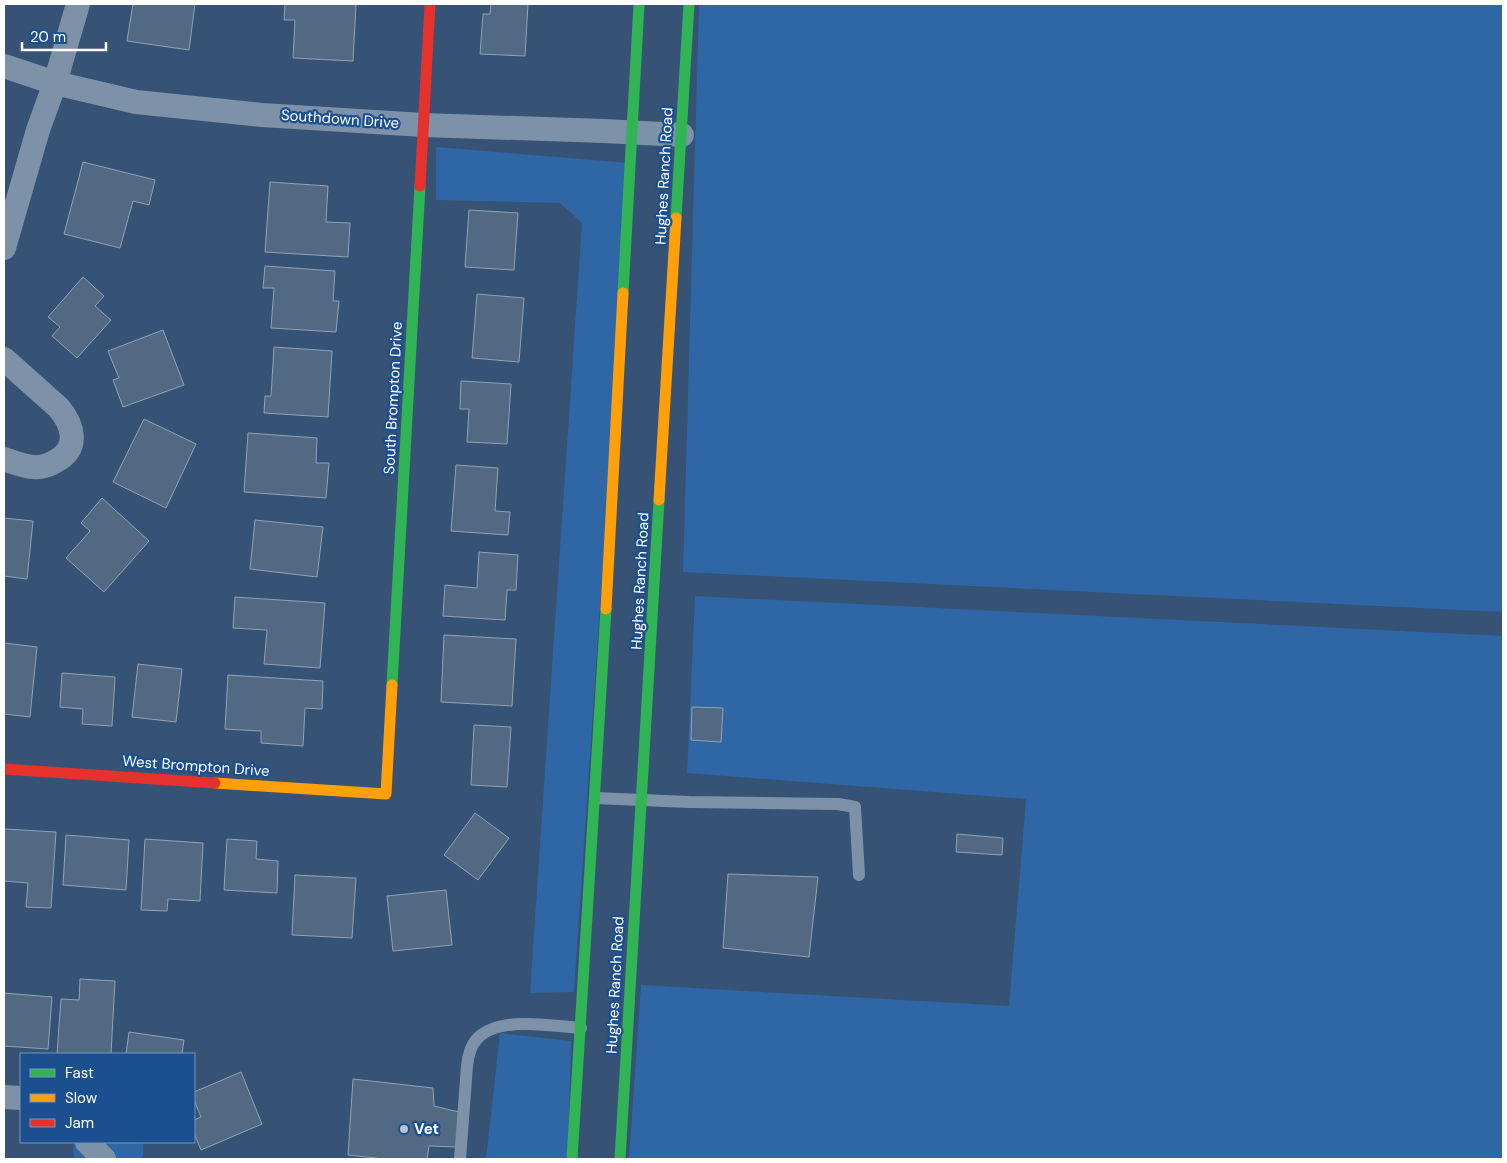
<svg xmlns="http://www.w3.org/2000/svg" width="1507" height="1163" viewBox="0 0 1507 1163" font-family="'DM Sans',sans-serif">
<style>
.green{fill:#2f66a5}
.building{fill:#526984;stroke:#92a2b6}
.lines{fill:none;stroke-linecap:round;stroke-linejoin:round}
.lane{stroke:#7d92a8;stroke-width:12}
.street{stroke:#7d92a8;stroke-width:24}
.fast{stroke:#30b455;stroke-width:11}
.slow{stroke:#ff9f0a;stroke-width:11}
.jam{stroke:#e5322d;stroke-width:11}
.poi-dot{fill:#b9c2ce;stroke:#1b4f8f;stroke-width:2}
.labels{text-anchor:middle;stroke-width:4.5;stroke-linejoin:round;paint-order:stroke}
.street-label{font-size:15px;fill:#fff;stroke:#1b4f8f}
.poi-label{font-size:15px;font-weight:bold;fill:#fff;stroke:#1b4f8f;text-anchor:start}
</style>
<rect width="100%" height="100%" fill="#365274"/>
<path class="green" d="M699 4H1503V612L683 572Z
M436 147 630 163 574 992 530 993 582 223 560 203 436 200Z
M695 596 1503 636V1159H629L641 985 1009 1006 1026 799 687 773Z
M500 1033 571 1041 568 1159H486Z
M74 1142H143V1155L142 1159H75L73 1152Z"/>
<path class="building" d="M133 4H195L189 50 127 41Z
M285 4H356L353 61 293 58 295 20H284Z
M491 4H528L525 56 480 54 483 14H490Z
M83 162 155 180 149 205 133 201 120 248 64 234Z
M270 182 328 186 326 222 350 223 348 257 265 252Z
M469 210 518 213 514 270 465 267Z
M265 266 335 271 333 301H339L336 332 271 328 274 288H263Z
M83 277 104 296 95 306 111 320 77 358 52 336 60 327 48 317Z
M477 294 524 298 519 362 472 358Z
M163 330 184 385 123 407 113 380 119 378 108 351Z
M274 347 332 351 328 417 264 413 265 396H271Z
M461 381 511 384 507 444 467 442 469 409H460Z
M144 419 196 444 166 508 113 482Z
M248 433 317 438 316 463H329L326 498 244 492Z
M456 465 498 468 495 511 510 512 508 535 451 531Z
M102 498 149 541 104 592 66 558 90 531 81 523Z
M4 518 33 521 27 579 4 576Z
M255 520 323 527 317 577 250 569Z
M479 552 518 555 516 590H507L505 620 443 616 445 585 477 588Z
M235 597 325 603 320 668 264 664 267 630 233 628Z
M444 635 516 639 512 706 441 702Z
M4 643 37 647 30 717 4 714Z
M138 664 182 669 176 722 132 717Z
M62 673 115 677 112 726 82 724 83 709 60 707Z
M228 675 323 681 322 709 305 708 303 746 261 743V731L225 729Z
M692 707 723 708 721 742 691 740Z
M474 725 511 727 507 787 471 785Z
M475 813 509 838 478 880 444 855Z
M4 829 56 832 51 908 26 907 28 883 4 881Z
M957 834 1003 838 1002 855 956 852Z
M66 835 129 840 126 890 63 885Z
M145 839 203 843 200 901 168 899 167 911 141 910Z
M227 839 257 841 256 859 278 861 277 893 224 890Z
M728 874 818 877 809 957 723 948Z
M295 875 356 878 352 938 292 935Z
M446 890 452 945 393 951 387 896Z
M80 979 115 981 111 1054H57L61 999 79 1000Z
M4 993 52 997 48 1049 4 1046Z
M129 1032 184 1040 182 1054H126Z
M241 1072 262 1124 201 1150 194 1133V1120L201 1117 194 1100V1092Z
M353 1079 433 1088 434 1106 459 1112 458 1147 429 1146 427 1159H384L348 1155Z"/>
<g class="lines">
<path class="lane" d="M595 798 689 802 838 804 855 807 859 875
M460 1159 467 1066C468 1057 470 1047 476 1040 497 1015 552 1026 581 1028"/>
<path class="street" d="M4 66 55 83 136 102 262 115 423 125 604 131 682 135
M4 248 38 130 55 83 78 4
M4 359 59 408C73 425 80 448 56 461 49 465 42 468 34 467 24 467 13 462 4 459
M4 1097 21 1098
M87 1142 104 1159"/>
<path class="fast" d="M676 218 689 4
M623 293 639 4
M392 685 420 186
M572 1159 606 609
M620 1159 659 500"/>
<path class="slow" d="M659 500 676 218
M606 609 623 293
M215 783 386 794 392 685"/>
<path class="jam" d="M420 186 430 4
M4 769 215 783"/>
</g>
<circle class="poi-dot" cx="404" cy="1129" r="5"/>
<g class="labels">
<g class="street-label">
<text transform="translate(340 119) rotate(4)" y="5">Southdown Drive</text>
<text transform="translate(664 176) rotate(-87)" y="5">Hughes Ranch Road</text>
<text transform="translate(393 398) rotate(-87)" y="5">South Brompton Drive</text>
<text transform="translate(640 581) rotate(-87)" y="5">Hughes Ranch Road</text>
<text transform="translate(196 766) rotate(4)" y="5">West Brompton Drive</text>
<text transform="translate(615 985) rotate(-87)" y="5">Hughes Ranch Road</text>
</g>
<g class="poi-label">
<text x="414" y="1134">Vet</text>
</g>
</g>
<rect width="1507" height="1163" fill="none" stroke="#ffffff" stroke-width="10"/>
<rect x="20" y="1053" width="175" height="90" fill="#1b4f8f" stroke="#7695bc"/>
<rect x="30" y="1069" width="25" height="8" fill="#30b455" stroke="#7695bc"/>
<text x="65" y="1078" font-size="15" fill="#ffffff">Fast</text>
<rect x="30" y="1094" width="25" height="8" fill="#ff9f0a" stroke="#7695bc"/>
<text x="65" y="1103" font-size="15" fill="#ffffff">Slow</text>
<rect x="30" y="1119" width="25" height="8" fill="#e5322d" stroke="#7695bc"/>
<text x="65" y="1128" font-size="15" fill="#ffffff">Jam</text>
<path d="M22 42v8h84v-8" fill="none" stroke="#ffffff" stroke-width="2.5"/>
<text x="30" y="42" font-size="15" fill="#ffffff" stroke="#1b4f8f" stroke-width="4" paint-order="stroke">20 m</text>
</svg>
